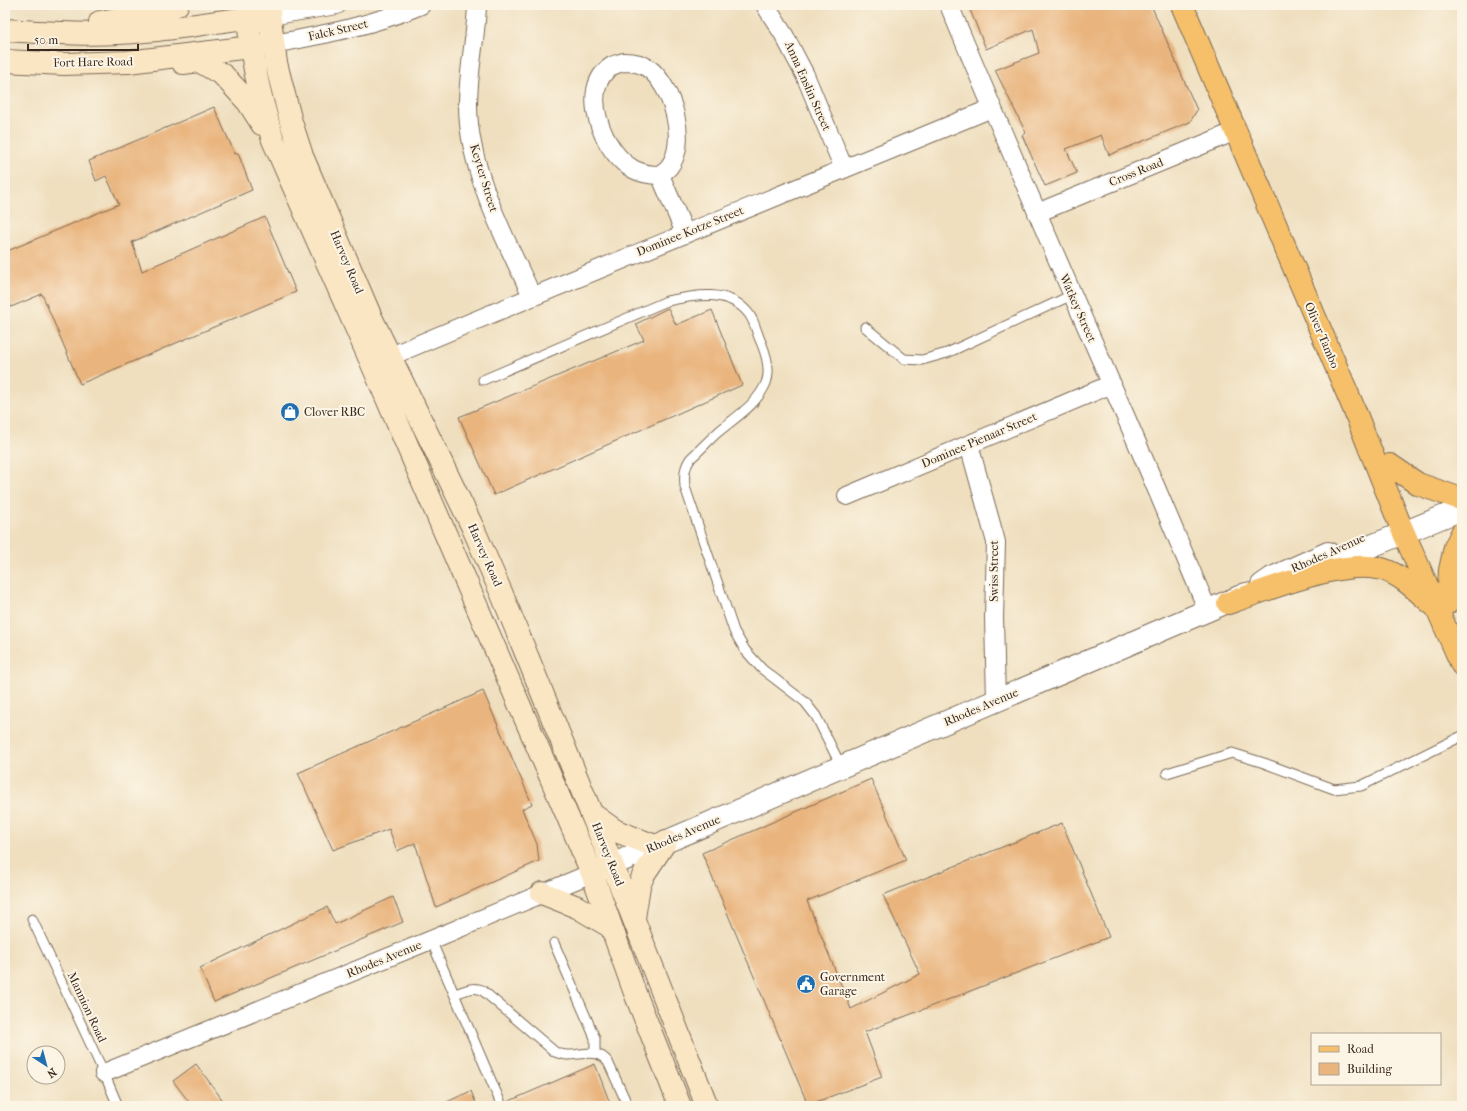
<svg xmlns="http://www.w3.org/2000/svg" width="1467" height="1111" viewBox="0 0 1467 1111" font-family="'IM FELL French Canon',serif">
<style>
.building{fill:#e9b47d}
.lines{fill:none;stroke-linecap:round;stroke-linejoin:round}
.service-casing{stroke:#7a6956;stroke-width:11}
.minor-casing{stroke:#7a6956;stroke-width:20}
.tertiary-casing{stroke:#7a6956;stroke-width:24}
.secondary-casing{stroke:#7a6956;stroke-width:24}
.primary-casing{stroke:#7a6956;stroke-width:24}
.service{stroke:#fff;stroke-width:9}
.minor{stroke:#fff;stroke-width:18}
.tertiary{stroke:#fff;stroke-width:22}
.secondary{stroke:#fbe6c4;stroke-width:22}
.primary{stroke:#f6c06b;stroke-width:22}
.labels{text-anchor:middle;stroke-width:4;stroke-linejoin:round;paint-order:stroke}
.street-label{font-size:12px;fill:#3b2a1e;stroke:#fcf5e5}
.poi-label{font-size:12px;fill:#3b2a1e;stroke:#fcf5e5;text-anchor:start}
</style>
<rect width="100%" height="100%" fill="#fcf5e5"/>
<filter id="ink" filterUnits="userSpaceOnUse"><feTurbulence type="fractalNoise" baseFrequency=".025" numOctaves="2"/><feDisplacementMap in="SourceGraphic" scale="8" xChannelSelector="R" yChannelSelector="G"/><feConvolveMatrix kernelMatrix="1 2 1 2 8 2 1 2 1" color-interpolation-filters="sRGB"/></filter>
<filter id="wash" filterUnits="userSpaceOnUse"><feTurbulence type="fractalNoise" baseFrequency=".012" numOctaves="4" result="noise"/><feDisplacementMap in="SourceGraphic" scale="16" xChannelSelector="R" yChannelSelector="G"/><feGaussianBlur stdDeviation="0.9" result="paint"/><feColorMatrix in="noise" values="0 0 0 0 0 0 0 0 0 0 0 0 0 0 0 0 0 1.4 0 .05"/><feComposite in="paint" operator="in"/></filter>
<g filter="url(#wash)">
<rect width="100%" height="100%" fill="#efdfbf"/>
<g id="blocks">
<path class="building" d="M968 5H1151L1197 110 1190 122 1109 155 1101 135 1066 149 1077 173 1045 186 1022 135 1026 133 995 70 1039 53 1033 29 986 49Z
M214 107 235 154 238 153 252 190 132 242 142 271 265 217 296 292 80 384 42 294 11 307 5 293V252L119 204 106 176 96 181 89 161Z
M668 308 676 325 712 310 742 385 494 495 459 417 644 340 636 324Z
M483 691 532 804 522 809 537 844 539 861 436 907 415 843 397 851 389 829 333 850 298 773Z
M871 779 906 860 807 901 851 1009 920 974 883 895 1062 823 1109 937 865 1032 882 1077 808 1105 702 853Z
M393 897 403 922 214 1002 200 968 327 907 335 924Z
M196 1064 227 1106H192L173 1081Z
M595 1064 611 1106H508L507 1102Z
M471 1091 477 1106H438Z"/>
</g>
</g>
<g filter="url(#ink)">
<use href="#blocks" fill-opacity="0" stroke="#7a6956" stroke-width="1"/>
<g class="lines">
<defs>
<path id="service" d="M865 327 904 359 922 360 947 353 1072 295
M483 380 667 301C695 295 729 288 749 314 755 322 757 334 761 342 766 354 771 371 766 383 757 405 734 418 717 433 708 441 700 450 691 458 684 467 684 476 685 487L734 631 745 650 762 669 805 702 816 716 841 766
M1167 773 1232 753 1264 763 1334 789 1361 786 1462 736
M32 919 104 1073 118 1106
M431 940 502 1106
M554 943 595 1038V1053
M455 994C464 991 472 986 482 990L555 1052C558 1053 563 1055 567 1055 582 1055 597 1048 608 1062L628 1106"/>
<path id="minor" d="M477 5C476 38 468 71 468 105 468 170 505 238 532 296
M765 5 784 35 805 75 844 169
M949 5C1002 132 1056 257 1111 383 1144 458 1176 535 1208 611
M269 16 337 5
M273 44C323 35 374 25 421 5
M624 62C632 62 641 63 648 68 672 85 689 142 669 167 667 170 663 172 660 175 650 175 642 174 633 169 603 153 577 88 612 66 616 64 621 63 624 62Z
M660 175 685 233
M1037 213 1236 131
M377 362C581 275 787 193 992 108
M969 445 996 542 994 618 996 701
M847 496 1112 384
M104 1073 431 940 592 873"/>
<path id="tertiary" d="M1315 569 1462 509
M1262 585 1272 578 1328 553
M595 872 1246 594"/>
<path id="secondary" d="M248 5C248 50 260 97 273 140L372 364 592 873 635 993 680 1106
M268 5 276 63 291 122 302 156 370 315 473 528 501 592 612 864 707 1106
M100 22 157 11 177 5
M5 30C51 33 98 36 145 31 184 28 223 20 263 16
M5 61 64 64 128 62 267 45
M183 63 199 61 223 75 248 102 262 124
M592 814 616 831 655 846
M542 893 577 907 611 927
M634 918 639 886 644 874 666 841"/>
<path id="primary" d="M1182 5 1352 404 1399 522 1462 665
M1390 465 1418 484 1458 498
M1228 603C1268 590 1343 558 1382 569 1402 575 1417 591 1432 604
M1448 603 1450 570 1455 547 1462 533"/>
</defs>
<use href="#service" class="service-casing"/>
<use href="#minor" class="minor-casing"/>
<use href="#tertiary" class="tertiary-casing"/>
<use href="#secondary" class="secondary-casing"/>
<use href="#primary" class="primary-casing"/>
<use href="#service" class="service"/>
<use href="#minor" class="minor"/>
<use href="#tertiary" class="tertiary"/>
<use href="#secondary" class="secondary"/>
<use href="#primary" class="primary"/>
</g>
</g>
<defs>
<symbol id="shop-disc" viewBox="-11 -11 22 22"><circle r="9.5" fill="#1f6fb2" stroke="#fcf5e5"/><path d="M-5-2.5h2.3a2.7 3.5 0 0 1 5.4 0H5L5.5 6h-11ZM-1.5-2.5h3a1.5 2.3 0 0 0-3 0Z" fill="#fff"/></symbol>
<symbol id="civic-disc" viewBox="-11 -11 22 22"><circle r="9.5" fill="#1f6fb2" stroke="#fcf5e5"/><path d="M-.6-6.5H3V-4.5H.6V-3L4-1V1h2V6H-6V1h2V-1L-.6-3ZM-1.2 2.5V6h2.4V2.5Z" fill="#fff"/></symbol>
</defs>
<g fill-rule="evenodd">
<use href="#shop-disc" x="279" y="401" width="22" height="22"/>
<use href="#civic-disc" x="795" y="973" width="22" height="22"/>
</g>
<g class="labels">
<g class="street-label">
<text transform="translate(338 30) rotate(-13)" y="4">Falck Street</text>
<text transform="translate(93 62) rotate(-1)" y="4">Fort Hare Road</text>
<text transform="translate(808 86) rotate(66)" y="4">Anna Enslin Street</text>
<text transform="translate(1136 172) rotate(-22)" y="4">Cross Road</text>
<text transform="translate(484 178) rotate(73)" y="4">Keyter Street</text>
<text transform="translate(690 231) rotate(-22)" y="4">Dominee Kotze Street</text>
<text transform="translate(347 262) rotate(67)" y="4">Harvey Road</text>
<text transform="translate(1078 308) rotate(66)" y="4">Watkey Street</text>
<text transform="translate(1322 335) rotate(67)" y="4">Oliver Tambo</text>
<text transform="translate(979 440) rotate(-23)" y="4">Dominee Pienaar Street</text>
<text transform="translate(1328 553) rotate(-24)" y="4">Rhodes Avenue</text>
<text transform="translate(485 555) rotate(66)" y="4">Harvey Road</text>
<text transform="translate(994 571) rotate(-90)" y="4">Swiss Street</text>
<text transform="translate(981 707) rotate(-23)" y="4">Rhodes Avenue</text>
<text transform="translate(683 834) rotate(-23)" y="4">Rhodes Avenue</text>
<text transform="translate(608 854) rotate(68)" y="4">Harvey Road</text>
<text transform="translate(384 959) rotate(-22)" y="4">Rhodes Avenue</text>
<text transform="translate(87 1007) rotate(65)" y="4">Mannion Road</text>
</g>
<g class="poi-label">
<text x="304" y="416">Clover RBC</text>
<text x="820" y="981">Government<tspan x="820" dy="14">Garage</tspan></text>
</g>
</g>
<rect width="1467" height="1111" fill="none" stroke="#fcf5e5" stroke-width="20"/>
<rect x="1311" y="1033" width="130" height="52" fill="#fcf5e5" stroke="#afa495"/>
<rect x="1319" y="1046" width="20" height="6" fill="#f6c06b" stroke="#afa495"/>
<text x="1347" y="1053" font-size="12" fill="#3b2a1e">Road</text>
<rect x="1319" y="1063" width="20" height="12" fill="#e9b47d" stroke="#afa495"/>
<text x="1347" y="1073" font-size="12" fill="#3b2a1e">Building</text>
<g transform="translate(46 1065) rotate(144)"><circle r="19" fill="#fcf5e5" stroke="#afa495"/>
<path d="M0-3L7 15L0 10L-7 15Z" fill="#1f6fb2"/>
<text y="-6" font-size="11" font-weight="bold" text-anchor="middle" fill="#3b2a1e">N</text>
</g>
<path d="M28 44v6h110v-6" fill="none" stroke="#3b2a1e" stroke-width="2"/>
<text x="34" y="44" font-size="12" fill="#3b2a1e" stroke="#fcf5e5" stroke-width="3" paint-order="stroke">50 m</text>
</svg>
